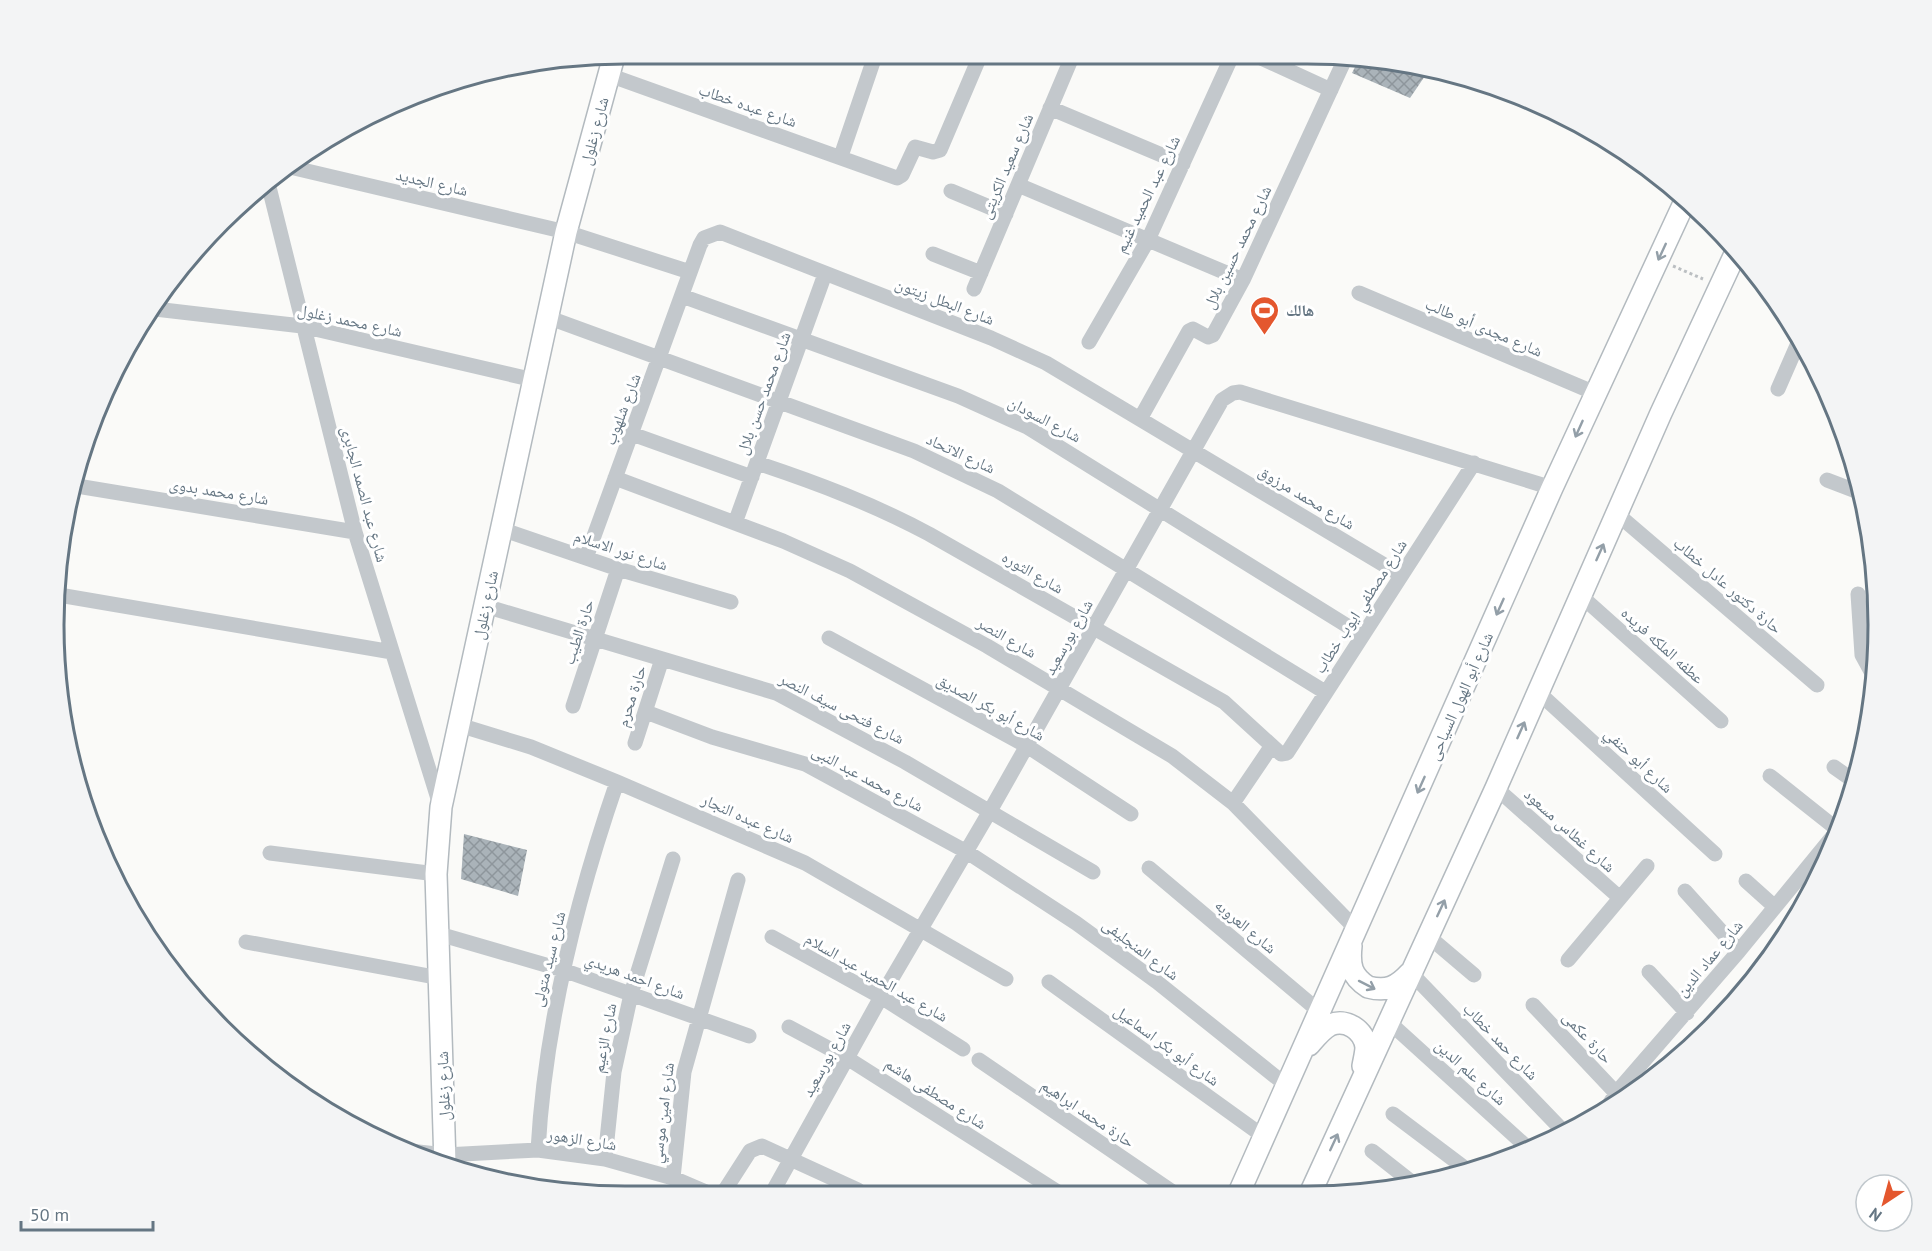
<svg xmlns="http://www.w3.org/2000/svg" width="1932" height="1251" viewBox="0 0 1932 1251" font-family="'PT Sans','Noto Naskh Arabic',sans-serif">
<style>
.building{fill:url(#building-cross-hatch)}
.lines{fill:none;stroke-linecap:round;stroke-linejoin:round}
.secondary-casing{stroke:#b3babf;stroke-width:24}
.path{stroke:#bbbfc2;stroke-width:3;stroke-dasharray:3 3;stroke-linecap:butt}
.street{stroke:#c3c8cc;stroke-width:15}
.secondary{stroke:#fff;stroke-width:21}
.oneway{stroke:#939fa8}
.labels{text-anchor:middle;stroke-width:6;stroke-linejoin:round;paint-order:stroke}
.street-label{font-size:16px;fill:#657683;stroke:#fff}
.poi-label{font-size:16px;font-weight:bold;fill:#657683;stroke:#fff;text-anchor:start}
.rim{fill:none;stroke:#657683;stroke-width:3}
</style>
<defs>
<pattern id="building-cross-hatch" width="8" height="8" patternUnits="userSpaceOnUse" patternTransform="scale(1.5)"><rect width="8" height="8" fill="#aab3b9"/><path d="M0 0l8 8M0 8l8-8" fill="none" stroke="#8e969c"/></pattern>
</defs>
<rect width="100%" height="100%" fill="#fafaf8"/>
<path class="building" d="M1359 59H1381L1427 73 1410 98 1352 73Z
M464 834 527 850 518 896 461 879Z"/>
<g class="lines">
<defs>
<path id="secondary" d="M1351 946C1349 965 1351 976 1368 987 1387 992 1397 987 1410 973
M1309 1045C1315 1038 1322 1029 1330 1025 1346 1018 1364 1030 1366 1047 1366 1053 1364 1060 1363 1066
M445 1164 436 874 441 807 566 232 614 56
M1238 1195 1552 488 1686 199
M1309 1196 1496 788 1661 413 1736 252"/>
</defs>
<use href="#secondary" class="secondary-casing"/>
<path class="path" d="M1673 266 1703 279"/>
<path class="street" d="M1261 58 1331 90
M609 75 897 178 902 175 915 147 933 152 940 150 980 56
M1050 108 1183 164
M841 156 875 56
M290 167 566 232 690 272
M1018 185 1243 280
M269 187 355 532 440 805
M951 191 1006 214
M933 254 981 273
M974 289 1072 57
M1359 293 1595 393
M682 296 958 396 1027 427 1362 635
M155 309 302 326 534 380
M547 317 914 451 998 491 1325 692
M1089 342 1148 240 1231 58
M1778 389 1799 341
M1140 419 1189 331 1193 329 1208 337 1213 335 1243 280 1345 59
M632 434 752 477
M757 463C817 483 873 504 929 534L1224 702 1281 754 1287 753 1474 463
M615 478 783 541 850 571 987 646 1172 756 1233 803 1357 930
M1827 480 1861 493
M77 486 355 532
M1616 513 1817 685
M735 523 825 274
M501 529 618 569 731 602
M586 558 700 245 704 238 720 232 991 338 1046 363 1401 575
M1858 594 1862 655 1874 677
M59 595 392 652
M1580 595 1721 721
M485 606 776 693 905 762 1093 872
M829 638 1027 746 1131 814
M1538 692 1715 854
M573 706 618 569
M646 712 712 737 805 764 967 852 1076 923 1157 982 1286 1085
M459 725 531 747 617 782 805 863 1006 979
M635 743 662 659
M1834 767 1854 781
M1770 776 1838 830
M1496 788 1620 898
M1233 803 1271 747
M270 853 436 874
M1149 868 1320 1012
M1746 881 1775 907
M1685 891 1739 951
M439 934 563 970 749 1036
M1428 936 1474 975
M772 937 881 997 963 1049
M246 942 440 978
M1568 960 1647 866
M1649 972 1687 1013
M1411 973 1566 1134
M1049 982 1263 1136
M1533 1005 1616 1093
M1389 1022 1529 1149
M789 1027 847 1058 1061 1194
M979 1060 1177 1195
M1607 1108 1616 1093 1739 951 1838 830
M1393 1114 1470 1172
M401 1150 445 1155 538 1150 605 1159 673 1178 708 1193
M538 1150C545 1024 576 901 617 782
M1372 1151 1414 1184
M605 1159 614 1072 631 994 673 859
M673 1178 684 1072 738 880
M723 1193 750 1151 762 1146 858 1190 860 1194
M772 1193 881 997 990 811 1222 400 1233 393 1240 392 1552 488
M917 1194V1193"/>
<use href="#secondary" class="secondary"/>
</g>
<defs><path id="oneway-shaft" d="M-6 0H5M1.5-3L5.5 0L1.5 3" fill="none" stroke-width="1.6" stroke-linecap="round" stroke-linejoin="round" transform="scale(1.5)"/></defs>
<g class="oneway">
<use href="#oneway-shaft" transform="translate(1662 252) rotate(115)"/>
<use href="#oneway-shaft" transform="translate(1579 429) rotate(114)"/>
<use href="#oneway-shaft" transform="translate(1600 552) rotate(-66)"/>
<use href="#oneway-shaft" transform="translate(1500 607) rotate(114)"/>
<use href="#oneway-shaft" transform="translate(1521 730) rotate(-66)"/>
<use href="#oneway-shaft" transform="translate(1421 785) rotate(114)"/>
<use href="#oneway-shaft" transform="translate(1441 908) rotate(-65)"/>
<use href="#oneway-shaft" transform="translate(1367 985) rotate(27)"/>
<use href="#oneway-shaft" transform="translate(1334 1142) rotate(-65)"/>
</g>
<defs>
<symbol id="stadium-pin" viewBox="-11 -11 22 30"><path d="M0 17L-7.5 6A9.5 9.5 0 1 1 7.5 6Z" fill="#e4572e" stroke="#fff"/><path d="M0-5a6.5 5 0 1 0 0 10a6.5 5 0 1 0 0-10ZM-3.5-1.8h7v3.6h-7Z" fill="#fff"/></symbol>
</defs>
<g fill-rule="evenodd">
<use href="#stadium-pin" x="1248" y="294" width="33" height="45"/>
</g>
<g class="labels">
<g class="street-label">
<text transform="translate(748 105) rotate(19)" y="6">شارع عبده خطاب</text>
<text transform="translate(594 131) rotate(-75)" y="6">شارع زغلول</text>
<text transform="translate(1006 166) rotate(-67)" y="6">شارع سعيد الكريتى</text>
<text transform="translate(432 182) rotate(13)" y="6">شارع الجديد</text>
<text transform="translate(1147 194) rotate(-64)" y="6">شارع عبد الحميد غنيم</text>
<text transform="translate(1237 247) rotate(-64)" y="6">شارع محمد حسين بلال</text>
<text transform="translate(945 301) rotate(21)" y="6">شارع البطل زيتون</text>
<text transform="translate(350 320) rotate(12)" y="6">شارع محمد زغلول</text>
<text transform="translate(1484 327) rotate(23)" y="6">شارع مجدى أبو طالب</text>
<text transform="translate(763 393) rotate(-70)" y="6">شارع محمد حسن بلال</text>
<text transform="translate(622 409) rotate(-69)" y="6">شارع شلهوب</text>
<text transform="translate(1045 419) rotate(28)" y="6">شارع السودان</text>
<text transform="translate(961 453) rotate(25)" y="6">شارع الاتحاد</text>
<text transform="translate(219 491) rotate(9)" y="6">شارع محمد بدوى</text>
<text transform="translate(365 494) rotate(75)" y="6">شارع عبد الصمد الجابرى</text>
<text transform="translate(1307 497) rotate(31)" y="6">شارع محمد مرزوق</text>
<text transform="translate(621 550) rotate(18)" y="6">شارع نور الاسلام</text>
<text transform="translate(1033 572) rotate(30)" y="6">شارع الثوره</text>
<text transform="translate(1728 585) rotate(41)" y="6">حارة دكتور عادل خطاب</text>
<text transform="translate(485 605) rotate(-78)" y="6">شارع زغلول</text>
<text transform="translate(1360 606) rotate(-57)" y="6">شارع مصطفي ايوب خطاب</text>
<text transform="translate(578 632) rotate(-72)" y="6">حارة الطيب</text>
<text transform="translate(1007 637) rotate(30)" y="6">شارع النصر</text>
<text transform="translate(1068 637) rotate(-61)" y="6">شارع بورسعيد</text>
<text transform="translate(1663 645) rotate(42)" y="6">عطفه الملكه فريده</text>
<text transform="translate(631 696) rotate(-72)" y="6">حارة محرم</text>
<text transform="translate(1460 696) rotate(-66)" y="6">شارع أبو الهول السياحى</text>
<text transform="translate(991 707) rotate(29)" y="6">شارع أبو بكر الصديق</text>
<text transform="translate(842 708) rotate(27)" y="6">شارع فتحى سيف النصر</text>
<text transform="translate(1639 760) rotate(43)" y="6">شارع أبو حنفي</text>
<text transform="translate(868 778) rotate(28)" y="6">شارع محمد عبد النبى</text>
<text transform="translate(748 818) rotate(24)" y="6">شارع عبده النجار</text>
<text transform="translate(1570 830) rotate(42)" y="6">شارع غطاس مسعود</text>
<text transform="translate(1246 926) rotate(40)" y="6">شارع العروبه</text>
<text transform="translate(1141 949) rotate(37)" y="6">شارع المنجليفى</text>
<text transform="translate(1709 958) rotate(-50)" y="6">شارع عماد الدين</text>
<text transform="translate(548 959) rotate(-76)" y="6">شارع سيد متولى</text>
<text transform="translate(635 976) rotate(20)" y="6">شارع احمد هريدي</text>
<text transform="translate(877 977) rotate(30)" y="6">شارع عبد الحميد عبد السلام</text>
<text transform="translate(1588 1037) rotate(47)" y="6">حارة عكمى</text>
<text transform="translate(604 1038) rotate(-79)" y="6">شارع الزعيم</text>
<text transform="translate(1501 1041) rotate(46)" y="6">شارع حمد خطاب</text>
<text transform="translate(1167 1045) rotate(36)" y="6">شارع أبو بكر اسماعيل</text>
<text transform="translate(826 1059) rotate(-61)" y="6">شارع بورسعيد</text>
<text transform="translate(1471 1072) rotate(42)" y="6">شارع علم الدين</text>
<text transform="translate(443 1086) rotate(-92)" y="6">شارع زغلول</text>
<text transform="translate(936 1093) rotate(33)" y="6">شارع مصطفى هاشم</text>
<text transform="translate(662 1113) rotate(-83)" y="6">شارع امين موسي</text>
<text transform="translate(1088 1113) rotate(34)" y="6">حارة محمد ابراهيم</text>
<text transform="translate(582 1139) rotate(9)" y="6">شارع الزهور</text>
</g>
<g class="poi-label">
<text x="1286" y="316">هالك</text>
</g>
</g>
<path d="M0 0H1932V1251H0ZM625 64H1307A561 561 0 0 1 1868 625V625A561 561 0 0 1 1307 1186H625A561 561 0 0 1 64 625V625A561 561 0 0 1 625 64Z" fill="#f3f4f5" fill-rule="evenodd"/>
<path class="rim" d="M625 64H1307A561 561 0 0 1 1868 625V625A561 561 0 0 1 1307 1186H625A561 561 0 0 1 64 625V625A561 561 0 0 1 625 64Z"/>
<g transform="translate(1884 1203) rotate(216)"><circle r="28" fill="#ffffff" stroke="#c1c8cd" stroke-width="1.5"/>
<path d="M0-4.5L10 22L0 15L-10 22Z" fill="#e4572e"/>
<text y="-9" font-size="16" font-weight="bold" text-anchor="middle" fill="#657683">N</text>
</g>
<path d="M21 1221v9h132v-9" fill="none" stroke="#657683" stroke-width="3"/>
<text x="30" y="1221" font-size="18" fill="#657683" stroke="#ffffff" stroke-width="4.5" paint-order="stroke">50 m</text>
</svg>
